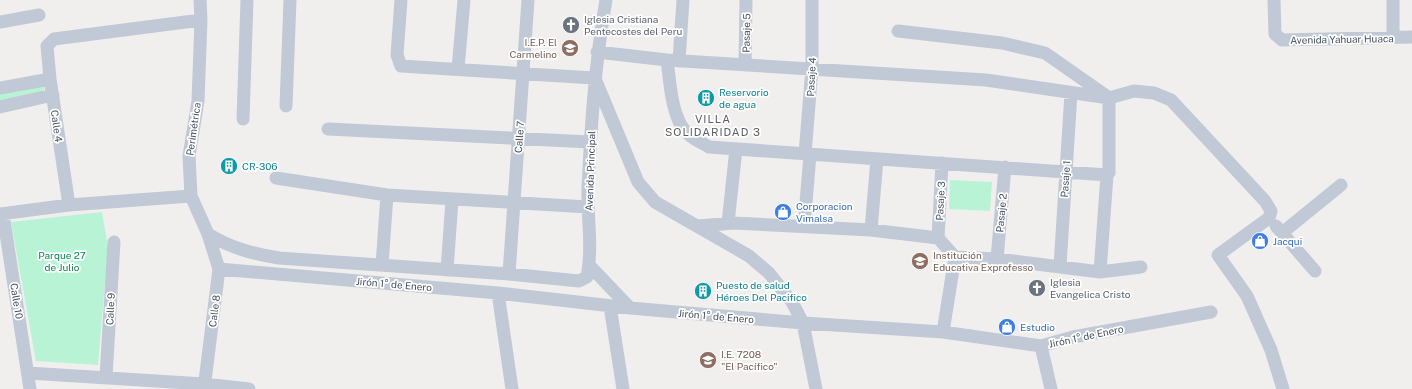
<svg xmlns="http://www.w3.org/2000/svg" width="1412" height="389" viewBox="0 0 1412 389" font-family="'Public Sans',sans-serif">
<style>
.green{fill:#b8f3d5}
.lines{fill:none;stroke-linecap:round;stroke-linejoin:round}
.minor{stroke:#c0c9d5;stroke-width:13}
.labels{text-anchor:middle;stroke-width:3.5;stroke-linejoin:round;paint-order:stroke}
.worship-label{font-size:10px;fill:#5b616d;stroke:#fff;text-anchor:start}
.street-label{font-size:10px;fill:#454f5e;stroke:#fff}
.education-label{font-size:10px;fill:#785e54;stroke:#fff;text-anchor:start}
.culture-label{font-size:10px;fill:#0d838f;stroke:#fff;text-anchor:start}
.shop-label{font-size:10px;fill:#366cbe;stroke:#fff;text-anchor:start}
.park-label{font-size:10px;fill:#0d8756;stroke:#fff}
.neighbourhood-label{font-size:11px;letter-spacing:1px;fill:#5a5e64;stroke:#fff}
</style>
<rect width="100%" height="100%" fill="#f1efee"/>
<path class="green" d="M43 84 45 94 0 102V92Z
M950 180 992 182 990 211 949 209Z
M102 212 108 247 98 365 36 361 11 222Z"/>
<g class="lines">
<path class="minor" d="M200 0 201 20 198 101 189 156 191 196 208 234 219 269 204 389
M401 0 397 55 401 66 594 78
M1274 0 1275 34 1282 40 1412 37
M1393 0V37
M0 22 39 15
M898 31 1002 43 1045 53 1108 97
M597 52 667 60 986 80 1109 98 1134 91 1154 93 1171 100 1265 201 1271 211 1269 218 1218 255 1247 296 1271 350 1283 389
M667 60C670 81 671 116 686 132 692 139 701 142 709 147L1107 175
M679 61 683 0
M745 65 746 0
M458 69 464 0
M596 81 638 182 655 202 749 256 769 273 792 302 803 323 816 389
M0 88 50 79
M286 106 290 0
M0 107 53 95
M243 119 247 0
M328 129 590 142
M805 154 812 68V0
M276 178 387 195 588 207
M69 205 50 79 47 46 54 39 201 20
M0 214 69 205 191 196
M3 214 30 389
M728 223 736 149
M698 226 734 223 871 230 938 238 955 257 943 332
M804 226 810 155
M1276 226 1315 271
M871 230 877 159
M1282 233 1341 185
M208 234C231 248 253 254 279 258L509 274 579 281 587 277C593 248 587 217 588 188 591 125 595 63 606 0
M938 238 942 163
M955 257 997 259 1100 272 1141 267
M997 259 1005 167
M382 265 387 195
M589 265 630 308
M1060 266 1071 93
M219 269 498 293 630 308 803 323 943 332 1041 346 1073 337 1211 312
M447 270 452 200
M1100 272 1107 175 1109 173V98
M509 274 528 0
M498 293 512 389
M610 306 623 389
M1041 346 1051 389
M28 373 204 384 249 389
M106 377 114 242"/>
</g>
<defs>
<symbol id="church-disc" viewBox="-11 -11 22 22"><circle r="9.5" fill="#6b7280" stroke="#fff"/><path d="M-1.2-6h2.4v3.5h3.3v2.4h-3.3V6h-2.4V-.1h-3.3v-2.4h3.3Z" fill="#fff"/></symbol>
<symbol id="school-disc" viewBox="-11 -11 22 22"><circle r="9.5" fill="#8d6e63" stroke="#fff"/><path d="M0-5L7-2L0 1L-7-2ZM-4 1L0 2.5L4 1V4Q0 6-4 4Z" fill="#fff"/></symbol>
<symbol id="building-disc" viewBox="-11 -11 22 22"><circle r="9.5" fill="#0f9aa8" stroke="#fff"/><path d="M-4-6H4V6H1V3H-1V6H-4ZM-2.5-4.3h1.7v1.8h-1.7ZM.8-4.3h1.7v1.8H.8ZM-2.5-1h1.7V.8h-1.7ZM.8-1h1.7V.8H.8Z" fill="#fff"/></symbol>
<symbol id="shop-disc" viewBox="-11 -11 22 22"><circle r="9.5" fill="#3f7fe0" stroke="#fff"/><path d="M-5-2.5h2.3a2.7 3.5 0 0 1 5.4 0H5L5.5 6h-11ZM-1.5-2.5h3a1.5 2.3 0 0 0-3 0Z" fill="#fff"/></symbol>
</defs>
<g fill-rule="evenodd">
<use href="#church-disc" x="561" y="15" width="20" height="20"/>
<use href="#school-disc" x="560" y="38" width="20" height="20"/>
<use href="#building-disc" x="696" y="88" width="20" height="20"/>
<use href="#building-disc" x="219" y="156" width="20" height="20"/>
<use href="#shop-disc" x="773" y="202" width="20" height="20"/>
<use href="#shop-disc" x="1250" y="231" width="20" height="20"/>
<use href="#school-disc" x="910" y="251" width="20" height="20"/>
<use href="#church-disc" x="1027" y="278" width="20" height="20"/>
<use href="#building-disc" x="693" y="281" width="20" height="20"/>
<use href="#shop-disc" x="997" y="317" width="20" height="20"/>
<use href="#school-disc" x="698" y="350" width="20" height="20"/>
</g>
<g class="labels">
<g class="worship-label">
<text x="584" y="23">Iglesia Cristiana<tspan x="584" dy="12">Pentecostes del Peru</tspan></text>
<text x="1050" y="286">Iglesia<tspan x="1050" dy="12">Evangelica Cristo</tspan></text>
</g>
<g class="street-label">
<text transform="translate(746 33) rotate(-89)" y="4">Pasaje 5</text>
<text transform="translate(1342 39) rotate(-1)" y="4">Avenida Yahuar Huaca</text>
<text transform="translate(811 77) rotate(-87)" y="4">Pasaje 4</text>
<text transform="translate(57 126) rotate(82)" y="4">Calle 4</text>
<text transform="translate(193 129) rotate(-82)" y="4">Perimétrica</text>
<text transform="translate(519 137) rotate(-86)" y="4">Calle 7</text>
<text transform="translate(590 171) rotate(-88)" y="4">Avenida Principal</text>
<text transform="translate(1065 179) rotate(-86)" y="4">Pasaje 1</text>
<text transform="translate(940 201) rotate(-87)" y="4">Pasaje 3</text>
<text transform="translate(1001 213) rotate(-85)" y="4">Pasaje 2</text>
<text transform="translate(394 284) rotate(5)" y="4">Jirón 1° de Enero</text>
<text transform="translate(17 301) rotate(81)" y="4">Calle 10</text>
<text transform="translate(110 309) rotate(-87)" y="4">Calle 9</text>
<text transform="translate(214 311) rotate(-83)" y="4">Calle 8</text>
<text transform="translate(716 316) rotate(5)" y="4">Jirón 1° de Enero</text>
<text transform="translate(1086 336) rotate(-12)" y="4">Jirón 1° de Enero</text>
</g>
<g class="education-label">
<text x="557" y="46" text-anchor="end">I.E.P. El<tspan x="557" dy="12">Carmelino</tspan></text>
<text x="933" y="259">Institución<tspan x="933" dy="12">Educativa Exprofesso</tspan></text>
<text x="721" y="358">I.E. 7208<tspan x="721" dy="12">"El Pacífico"</tspan></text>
</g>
<g class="culture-label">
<text x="719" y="96">Reservorio<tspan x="719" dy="12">de agua</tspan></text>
<text x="242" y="170">CR-306</text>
<text x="716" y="289">Puesto de salud<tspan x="716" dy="12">Héroes Del Pacifico</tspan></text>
</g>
<g class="shop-label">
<text x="796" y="210">Corporacion<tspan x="796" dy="12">Vimalsa</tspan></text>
<text x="1273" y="245">Jacqui</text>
<text x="1020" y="331">Estudio</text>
</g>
<g class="park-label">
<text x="62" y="259">Parque 27<tspan x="62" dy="12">de Julio</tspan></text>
</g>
<g class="neighbourhood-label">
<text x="713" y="123">VILLA<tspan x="713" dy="13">SOLIDARIDAD 3</tspan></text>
</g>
</g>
</svg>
